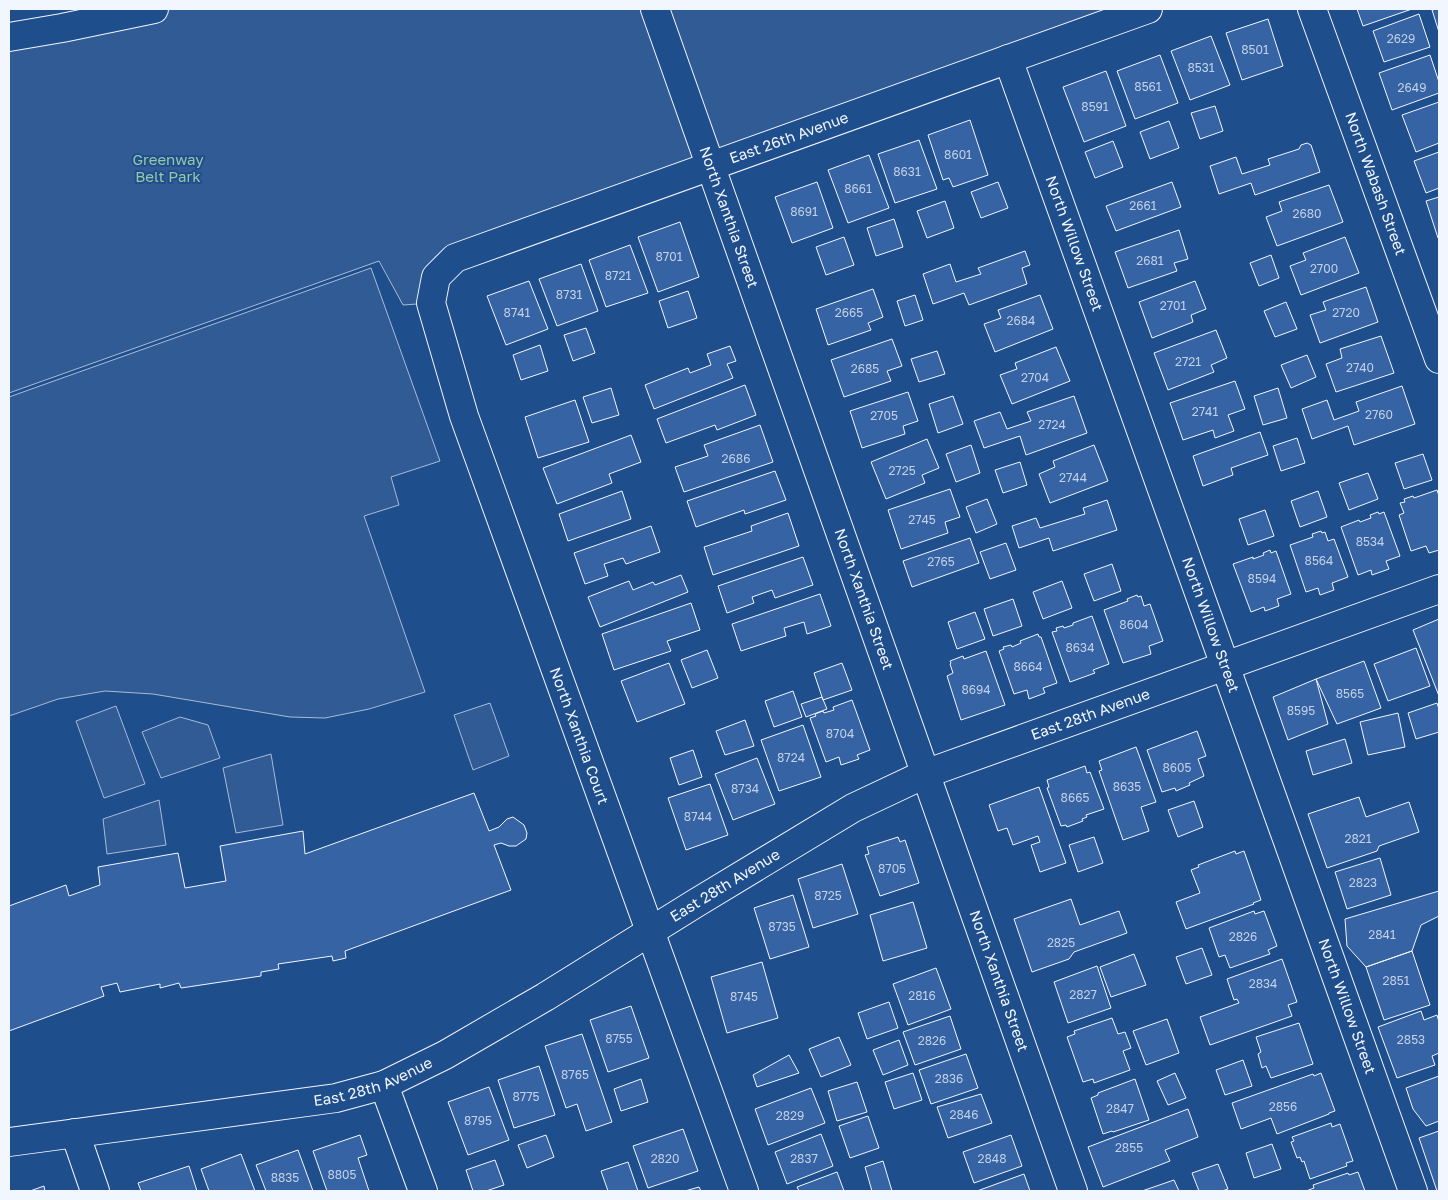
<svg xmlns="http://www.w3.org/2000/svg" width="1448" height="1200" viewBox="0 0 1448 1200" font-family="'Golos Text',sans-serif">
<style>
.green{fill:#305b95;stroke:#a8bbd7}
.building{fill:#3563a3;stroke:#f2f6ff}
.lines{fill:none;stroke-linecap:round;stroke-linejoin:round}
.minor-casing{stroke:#f2f6ff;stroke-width:30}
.minor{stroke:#1f4e8c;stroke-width:28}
.labels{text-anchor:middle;stroke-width:4;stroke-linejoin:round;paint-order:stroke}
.number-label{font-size:12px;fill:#c3d1e8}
.street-label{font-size:15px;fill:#f2f6ff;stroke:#1f4e8c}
.park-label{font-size:15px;fill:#97c8a6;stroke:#1f4e8c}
</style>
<rect width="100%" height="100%" fill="#1f4e8c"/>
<path class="green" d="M154 9H1148L455 258 431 303 403 305 379 261 9 393V37Z
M371 268 440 461 391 477 399 505 364 516 425 692 369 709 325 718 290 717 153 694 105 691 58 699 9 716V397Z
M490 703 509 756 473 770 454 715Z
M116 706 145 784 104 798 76 721Z
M180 717 208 725 220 758 161 778 142 732Z
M271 754 283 825 236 833 223 768Z
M159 800 166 845 107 854 103 819Z"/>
<path class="building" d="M1357 9H1412L1363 26Z
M1437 9H1439V32L1432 10Z
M1419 14 1430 47 1384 62 1373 31Z
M1268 19 1283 66 1242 80 1226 33Z
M1211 36 1230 85 1190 100 1171 51Z
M1160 55 1178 103 1135 119 1117 71Z
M1430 55 1439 82V93L1392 110 1379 73Z
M1106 71 1126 126 1084 142 1063 87Z
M1439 102V143L1416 152 1402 115Z
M1215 106 1223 131 1200 139 1191 113Z
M970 120 988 175 953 187 949 178 943 180 928 135Z
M1169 121 1179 148 1150 159 1140 132Z
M919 140 937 189 895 203 878 154Z
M1113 141 1123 167 1095 178 1085 152Z
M1307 143 1311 145 1320 172 1255 195 1251 183 1219 194 1210 166 1236 157 1242 174 1270 165 1268 159 1299 149 1301 145Z
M1439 152V188L1426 193 1414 161Z
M869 155 889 208 848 223 828 170Z
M817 182 833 228 792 243 775 197Z
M998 182 1008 208 981 218 971 192Z
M1172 182 1181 207 1116 231 1106 206Z
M1329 185 1343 222 1277 246 1266 217 1282 211 1279 202Z
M1439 197V238H1438L1426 201Z
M945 201 954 228 927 238 917 211Z
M894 219 903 247 876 256 867 228Z
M680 222 699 277 658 292 638 237Z
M1179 230 1188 259 1174 263 1177 271 1128 288 1115 252Z
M844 237 854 265 826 275 816 247Z
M1345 237 1359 273 1301 295 1290 266 1306 260 1303 253Z
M630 245 648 293 606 307 589 260Z
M1025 251 1030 265 1022 268 1027 284 969 305 964 293 933 304 923 274 950 264 956 282 981 274 978 268Z
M1271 255 1279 278 1259 286 1250 263Z
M581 264 598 311 557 326 539 279Z
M529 281 548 329 506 345 487 296Z
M1195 281 1206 309 1191 315 1193 322 1152 338 1139 302Z
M1366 287 1378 322 1320 343 1310 315 1326 310 1323 302Z
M873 289 883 317 868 323 871 330 828 345 816 309Z
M688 291 697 318 668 328 659 301Z
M915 295 923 320 905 326 897 301Z
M1040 295 1053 329 995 352 984 324 1001 318 998 310Z
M1286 302 1297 329 1275 337 1264 311Z
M586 328 595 353 573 361 564 335Z
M1216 330 1227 358 1211 365 1214 372 1168 390 1154 353Z
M1381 336 1394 373 1336 392 1326 364 1342 358 1340 349Z
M892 339 902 366 887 371 891 381 844 397 831 360Z
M540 345 548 371 521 380 513 355Z
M730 346 736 361 727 364 733 378 654 409 645 385 688 368 690 373 711 365 707 354Z
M1056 347 1070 381 1012 404 1000 375 1017 369 1015 363Z
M937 351 945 374 919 382 911 359Z
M1307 355 1316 377 1291 388 1281 365Z
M1235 381 1245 409 1228 415 1234 431 1215 438 1213 430 1183 440 1170 403Z
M745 385 756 415 717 430 715 425 666 443 657 419Z
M1402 386 1415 424 1354 445 1348 426 1312 439 1302 409 1327 400 1334 420 1359 411 1356 402Z
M611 388 619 415 592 423 583 397Z
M1278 388 1287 418 1263 425 1254 396Z
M908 392 918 421 903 426 905 434 862 448 850 411Z
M953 396 963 424 938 433 929 404Z
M1074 396 1087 433 1026 455 1020 436 984 448 974 421 1000 412 1007 429 1031 421 1027 412Z
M575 400 589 442 538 458 525 417Z
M760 425 773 462 684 492 675 467 708 456 704 445Z
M1260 432 1268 455 1231 468 1233 475 1203 486 1193 456Z
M631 435 641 462 609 474 612 483 557 504 543 468Z
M1297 438 1305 463 1281 471 1273 446Z
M927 439 939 468 922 475 925 483 886 499 871 462Z
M971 445 980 473 956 482 946 454Z
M1094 445 1108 481 1050 503 1039 474 1055 467 1053 461Z
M1423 454 1432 480 1404 489 1395 463Z
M1020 462 1027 485 1003 493 995 470Z
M775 471 786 500 745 514 744 510 696 527 687 501Z
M1368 473 1378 499 1349 510 1339 483Z
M950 489 960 517 945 522 948 533 901 549 888 510Z
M1437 490 1439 496V550L1429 553 1426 546 1411 551 1399 515 1404 513 1400 503 1405 502 1404 499 1413 496 1414 498Z
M622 491 631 519 568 541 559 514Z
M1318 491 1327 517 1300 527 1291 501Z
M987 499 997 524 976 533 966 507Z
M1107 500 1117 530 1053 551 1049 538 1019 548 1012 526 1036 518 1040 528 1085 514 1083 508Z
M1265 510 1274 536 1248 545 1239 519Z
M1378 512 1379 514 1384 512 1400 556 1386 561 1389 569 1372 575 1371 570 1358 575 1341 527 1359 520 1360 522 1371 518 1370 515Z
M788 513 799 546 713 575 704 547 752 531 751 526Z
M651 526 660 552 626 564 623 558 604 564 608 576 585 584 574 553Z
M1321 531 1322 533 1325 532 1328 541 1334 539 1348 577 1332 583 1334 590 1320 595 1318 588 1306 592 1290 545 1313 537 1312 534Z
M970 538 979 563 912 587 903 561Z
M1006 543 1016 570 990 579 980 552Z
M1270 550 1271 553 1276 551 1291 594 1277 599 1279 606 1265 611 1264 607 1251 612 1233 564 1253 557V559L1264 555 1263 553Z
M803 557 813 585 775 598 772 590 752 597 754 603 727 613 718 586Z
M1112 564 1121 591 1094 601 1084 574Z
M681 575 688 592 600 627 588 597 629 581 633 590 653 582 655 585Z
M1062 581 1072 608 1043 619 1033 592Z
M820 594 831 626 807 634 804 622 784 628 786 636 741 651 732 624Z
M1137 595 1138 597 1141 596 1144 606 1150 604 1163 641 1149 646 1151 654 1123 663 1104 610 1128 601 1127 599Z
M1013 599 1022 626 993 636 984 609Z
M691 603 700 630 667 641 671 651 614 670 602 634Z
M975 612 985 639 957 649 948 622Z
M1092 616 1109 664 1093 670 1095 673 1070 682 1052 632 1057 631 1056 628 1063 626 1064 628 1073 625V623Z
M1439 619V696L1413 630Z
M1038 634 1039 637H1041L1057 683 1043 688 1045 693 1029 699 1027 690 1014 694 999 651 1004 649 1003 647 1011 645 1012 647 1021 643 1020 641Z
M1416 648 1430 686 1388 701 1374 664Z
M707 650 718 678 692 688 681 660Z
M986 651 1005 705 961 720 947 676 953 673 950 664 951 663 950 661 963 656 964 659Z
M1364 661 1381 708 1337 724 1316 679Z
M669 663 685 704 637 722 621 681Z
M842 663 852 690 823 700 814 673Z
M1316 679 1328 724 1288 740 1273 697Z
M793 691 802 717 774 727 765 701Z
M822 697 827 709 806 717 801 704Z
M852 700 870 750 857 755 859 759 841 765 839 757 826 762 810 718 816 716 815 714 823 711 824 713 834 710 833 707Z
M1437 703 1439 709V732L1416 739 1408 713Z
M1398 713 1405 747 1368 755 1360 722Z
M745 720 754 746 725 755 716 731Z
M803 725 821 777 779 791 761 740Z
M1197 731 1206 756 1198 759 1204 776 1189 783 1190 785 1176 791 1175 788 1162 792 1147 750Z
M1345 739 1352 763 1313 775 1306 751Z
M1136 747 1156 802 1141 807 1149 831 1123 840 1099 771 1102 770 1099 761Z
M693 750 702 777 679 785 670 758Z
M757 758 775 804 733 820 715 774Z
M1085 766 1087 773 1090 772 1104 809 1086 815 1087 817 1082 819 1083 821 1067 827 1066 825 1061 826 1047 788 1049 787 1047 780Z
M710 784 728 835 686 850 668 798Z
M1039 787 1066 863 1040 872 1031 845 1040 842 1038 836 1013 845 1007 828 998 831 989 805Z
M474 793 489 831 499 827 507 819 513 817 524 825 527 833 526 839 516 846H509L501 843 494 845 511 890 345 951 346 958 333 961 332 956 278 964 279 969 261 972V976L181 988 179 983 160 988V984L120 992 117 983 101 987 104 996 9 1031V906L66 885 69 896 100 885 98 867 178 853 185 888 226 881 220 846 303 831 305 854Z
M1359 797 1366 817 1409 802 1419 832 1379 846 1377 851 1327 868 1308 814Z
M1194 801 1203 827 1178 837 1168 810Z
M898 837 900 842 905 840 919 883 880 896 865 855 869 854 867 847Z
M1094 837 1103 863 1078 872 1069 845Z
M1235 851 1236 854 1244 851 1261 900 1253 903 1254 904 1186 929 1176 902 1200 893 1191 870 1199 867 1198 865Z
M1380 858 1391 895 1347 909 1335 872Z
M842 864 858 914 813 928 798 879Z
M1439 891V916L1421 925 1412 951 1366 967 1347 946 1345 919Z
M793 895 809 947 770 959 754 908Z
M1071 899 1080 925 1119 911 1127 933 1074 952 1069 959 1032 972 1014 919Z
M913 902 927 948 883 961 870 915Z
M1254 911 1255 914 1264 911 1277 946 1268 950 1270 954 1230 968 1225 955 1219 957 1209 928Z
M1202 948 1212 975 1186 984 1176 957Z
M1412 951 1430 1005 1384 1020 1366 967Z
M1134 954 1146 985 1111 997 1100 967Z
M1282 959 1297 1002 1288 1005 1292 1016 1210 1045 1200 1017 1239 1003 1237 999 1234 1000 1227 979Z
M762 962 778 1018 727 1033 711 977Z
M1097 966 1111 1008 1068 1023 1054 982Z
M936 968 951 1009 908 1025 893 984Z
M889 1002 898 1028 867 1039 858 1013Z
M631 1006 649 1058 608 1072 590 1020Z
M1421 1011 1424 1020 1437 1015 1439 1022V1053L1432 1056 1435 1065 1397 1078 1378 1027Z
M950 1016 961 1049 915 1065 903 1032Z
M1112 1018 1118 1034 1125 1032 1131 1048 1123 1051 1130 1070 1094 1083 1093 1079 1083 1082 1067 1037 1075 1034 1074 1031Z
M1167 1019 1179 1053 1146 1065 1133 1031Z
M1299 1023 1313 1064 1271 1078 1266 1066 1262 1068 1258 1054 1261 1052 1256 1037Z
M582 1034 612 1122 586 1131 577 1104 566 1108 545 1046Z
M839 1037 851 1065 821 1077 809 1049Z
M899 1040 908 1065 883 1075 873 1050Z
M966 1054 978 1088 931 1104 919 1070Z
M789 1055 799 1073 757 1087 753 1075Z
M1243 1060 1252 1086 1225 1095 1216 1070Z
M539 1066 555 1115 514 1128 498 1080Z
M913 1073 922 1100 894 1109 885 1082Z
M1175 1073 1186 1098 1168 1105 1157 1081Z
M1321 1073 1335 1111 1329 1113V1114L1277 1134 1271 1118 1241 1129 1232 1103 1313 1074 1314 1076Z
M1439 1076V1121L1426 1126 1413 1109 1406 1088Z
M641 1079 648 1102 621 1111 614 1089Z
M1135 1079 1149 1120 1113 1132 1112 1131 1103 1134 1091 1098 1098 1095V1093Z
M857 1082 867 1112 837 1121 828 1091Z
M489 1087 509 1140 468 1155 448 1102Z
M811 1088 825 1123 768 1145 755 1109Z
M981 1094 992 1123 948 1138 937 1107Z
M1188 1109 1198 1137 1165 1150 1170 1161 1103 1187 1088 1147Z
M868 1116 879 1148 850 1158 839 1126Z
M1331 1123 1332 1127 1340 1124 1353 1161 1346 1163 1347 1166 1310 1179 1304 1161 1302 1162 1300 1157 1297 1158 1291 1142 1294 1141 1292 1137Z
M683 1129 698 1171 648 1188 633 1146Z
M1439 1131V1191H1437L1419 1138Z
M821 1134 833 1166 787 1184 775 1152Z
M360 1135 367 1155 358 1158 369 1191H327L313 1151Z
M546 1135 554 1157 527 1168 518 1145Z
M1011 1135 1022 1166 974 1183 963 1152Z
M1272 1144 1281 1169 1254 1178 1246 1153Z
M298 1150 313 1191H266L256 1165Z
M241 1154 255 1191H209L201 1169Z
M495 1160 504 1185 486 1191H473L466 1170Z
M883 1161 892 1191H872L865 1167Z
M628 1162 638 1191H608L601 1171Z
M1218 1164 1228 1189 1222 1191H1199L1192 1173Z
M189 1166 197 1191H141L138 1183Z
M837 1172 844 1191H799L797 1187Z
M1358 1172 1365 1191H1306L1314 1188 1313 1185 1348 1173 1349 1175Z
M1024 1174 1030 1191H977Z
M1174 1180 1179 1191H1142Z
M44 1186 45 1191H30Z
M699 1187 701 1191H685Z"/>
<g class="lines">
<defs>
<g id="minor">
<path id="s1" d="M655 9 1073 1191"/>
<path id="s2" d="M1312 9 1439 359"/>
<path d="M9 37 62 28 154 9"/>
<path id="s3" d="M1008 59 1413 1191"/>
<path d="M384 1085 423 1191"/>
<path d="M75 1133 95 1191"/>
<path id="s4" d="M9 1142 336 1098 384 1085 445 1055 545 997 696 903 853 808 925 774 1439 589"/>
<path id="s5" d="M744 1191 464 416 431 303 436 277 455 258 1148 9"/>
</g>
</defs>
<use href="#minor" class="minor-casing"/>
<use href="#minor" class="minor"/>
</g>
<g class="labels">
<g class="number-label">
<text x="1401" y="43">2629</text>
<text x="1255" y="54">8501</text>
<text x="1201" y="72">8531</text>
<text x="1148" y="91">8561</text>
<text x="1412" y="92">2649</text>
<text x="1095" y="111">8591</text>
<text x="958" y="159">8601</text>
<text x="907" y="176">8631</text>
<text x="858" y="193">8661</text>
<text x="1143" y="210">2661</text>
<text x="804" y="216">8691</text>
<text x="1307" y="218">2680</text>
<text x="669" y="261">8701</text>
<text x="1150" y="265">2681</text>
<text x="1324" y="273">2700</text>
<text x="618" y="280">8721</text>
<text x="569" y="299">8731</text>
<text x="1173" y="310">2701</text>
<text x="517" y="317">8741</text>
<text x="849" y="317">2665</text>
<text x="1346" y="317">2720</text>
<text x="1021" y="325">2684</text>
<text x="1188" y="366">2721</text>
<text x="1360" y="372">2740</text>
<text x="865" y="373">2685</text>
<text x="1035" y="382">2704</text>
<text x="1205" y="416">2741</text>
<text x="1379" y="419">2760</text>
<text x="884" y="420">2705</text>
<text x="1052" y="429">2724</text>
<text x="736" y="463">2686</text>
<text x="902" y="475">2725</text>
<text x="1073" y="482">2744</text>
<text x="922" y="524">2745</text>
<text x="1370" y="546">8534</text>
<text x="1319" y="565">8564</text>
<text x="941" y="566">2765</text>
<text x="1262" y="583">8594</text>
<text x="1134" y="629">8604</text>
<text x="1080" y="652">8634</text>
<text x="1028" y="671">8664</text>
<text x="976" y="694">8694</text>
<text x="1350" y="698">8565</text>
<text x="1301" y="715">8595</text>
<text x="840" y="738">8704</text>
<text x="791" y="762">8724</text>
<text x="1177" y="772">8605</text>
<text x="1127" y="791">8635</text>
<text x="745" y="793">8734</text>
<text x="1075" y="802">8665</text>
<text x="698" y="821">8744</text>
<text x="1358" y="843">2821</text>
<text x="892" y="873">8705</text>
<text x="1363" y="887">2823</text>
<text x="828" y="900">8725</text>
<text x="782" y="931">8735</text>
<text x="1382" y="939">2841</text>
<text x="1243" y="941">2826</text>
<text x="1061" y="947">2825</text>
<text x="1396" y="985">2851</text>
<text x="1263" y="988">2834</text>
<text x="1083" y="999">2827</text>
<text x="922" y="1000">2816</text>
<text x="744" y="1001">8745</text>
<text x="619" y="1043">8755</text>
<text x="1411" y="1044">2853</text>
<text x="932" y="1045">2826</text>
<text x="575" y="1079">8765</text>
<text x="949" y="1083">2836</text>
<text x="526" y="1101">8775</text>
<text x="1283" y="1111">2856</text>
<text x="1120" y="1113">2847</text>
<text x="964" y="1119">2846</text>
<text x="790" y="1120">2829</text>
<text x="478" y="1125">8795</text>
<text x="1129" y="1152">2855</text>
<text x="665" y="1163">2820</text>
<text x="804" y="1163">2837</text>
<text x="992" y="1163">2848</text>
<text x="342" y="1179">8805</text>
<text x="285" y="1182">8835</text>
</g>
<g class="street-label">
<text dy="5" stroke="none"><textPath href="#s5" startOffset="1350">East 26th Avenue</textPath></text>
<text dy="5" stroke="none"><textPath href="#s2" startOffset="186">North Wabash Street</textPath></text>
<text dy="5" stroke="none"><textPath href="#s1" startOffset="221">North Xanthia Street</textPath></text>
<text dy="5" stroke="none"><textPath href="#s3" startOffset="196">North Willow Street</textPath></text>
<text dy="5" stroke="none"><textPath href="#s1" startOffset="626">North Xanthia Street</textPath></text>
<text dy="5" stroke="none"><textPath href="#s3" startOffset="601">North Willow Street</textPath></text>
<text dy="5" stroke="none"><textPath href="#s4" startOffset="1180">East 28th Avenue</textPath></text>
<text transform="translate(579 736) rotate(70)" y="5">North Xanthia Court</text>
<text dy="5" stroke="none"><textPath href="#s4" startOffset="775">East 28th Avenue</textPath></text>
<text dy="5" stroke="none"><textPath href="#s1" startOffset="1031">North Xanthia Street</textPath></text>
<text dy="5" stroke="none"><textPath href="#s3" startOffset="1006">North Willow Street</textPath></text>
<text dy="5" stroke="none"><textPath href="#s4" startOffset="370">East 28th Avenue</textPath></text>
</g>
<g class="park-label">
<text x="168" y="165">Greenway<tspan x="168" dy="17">Belt Park</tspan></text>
</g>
</g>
<rect width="1448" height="1200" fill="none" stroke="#f2f6ff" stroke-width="20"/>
</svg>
